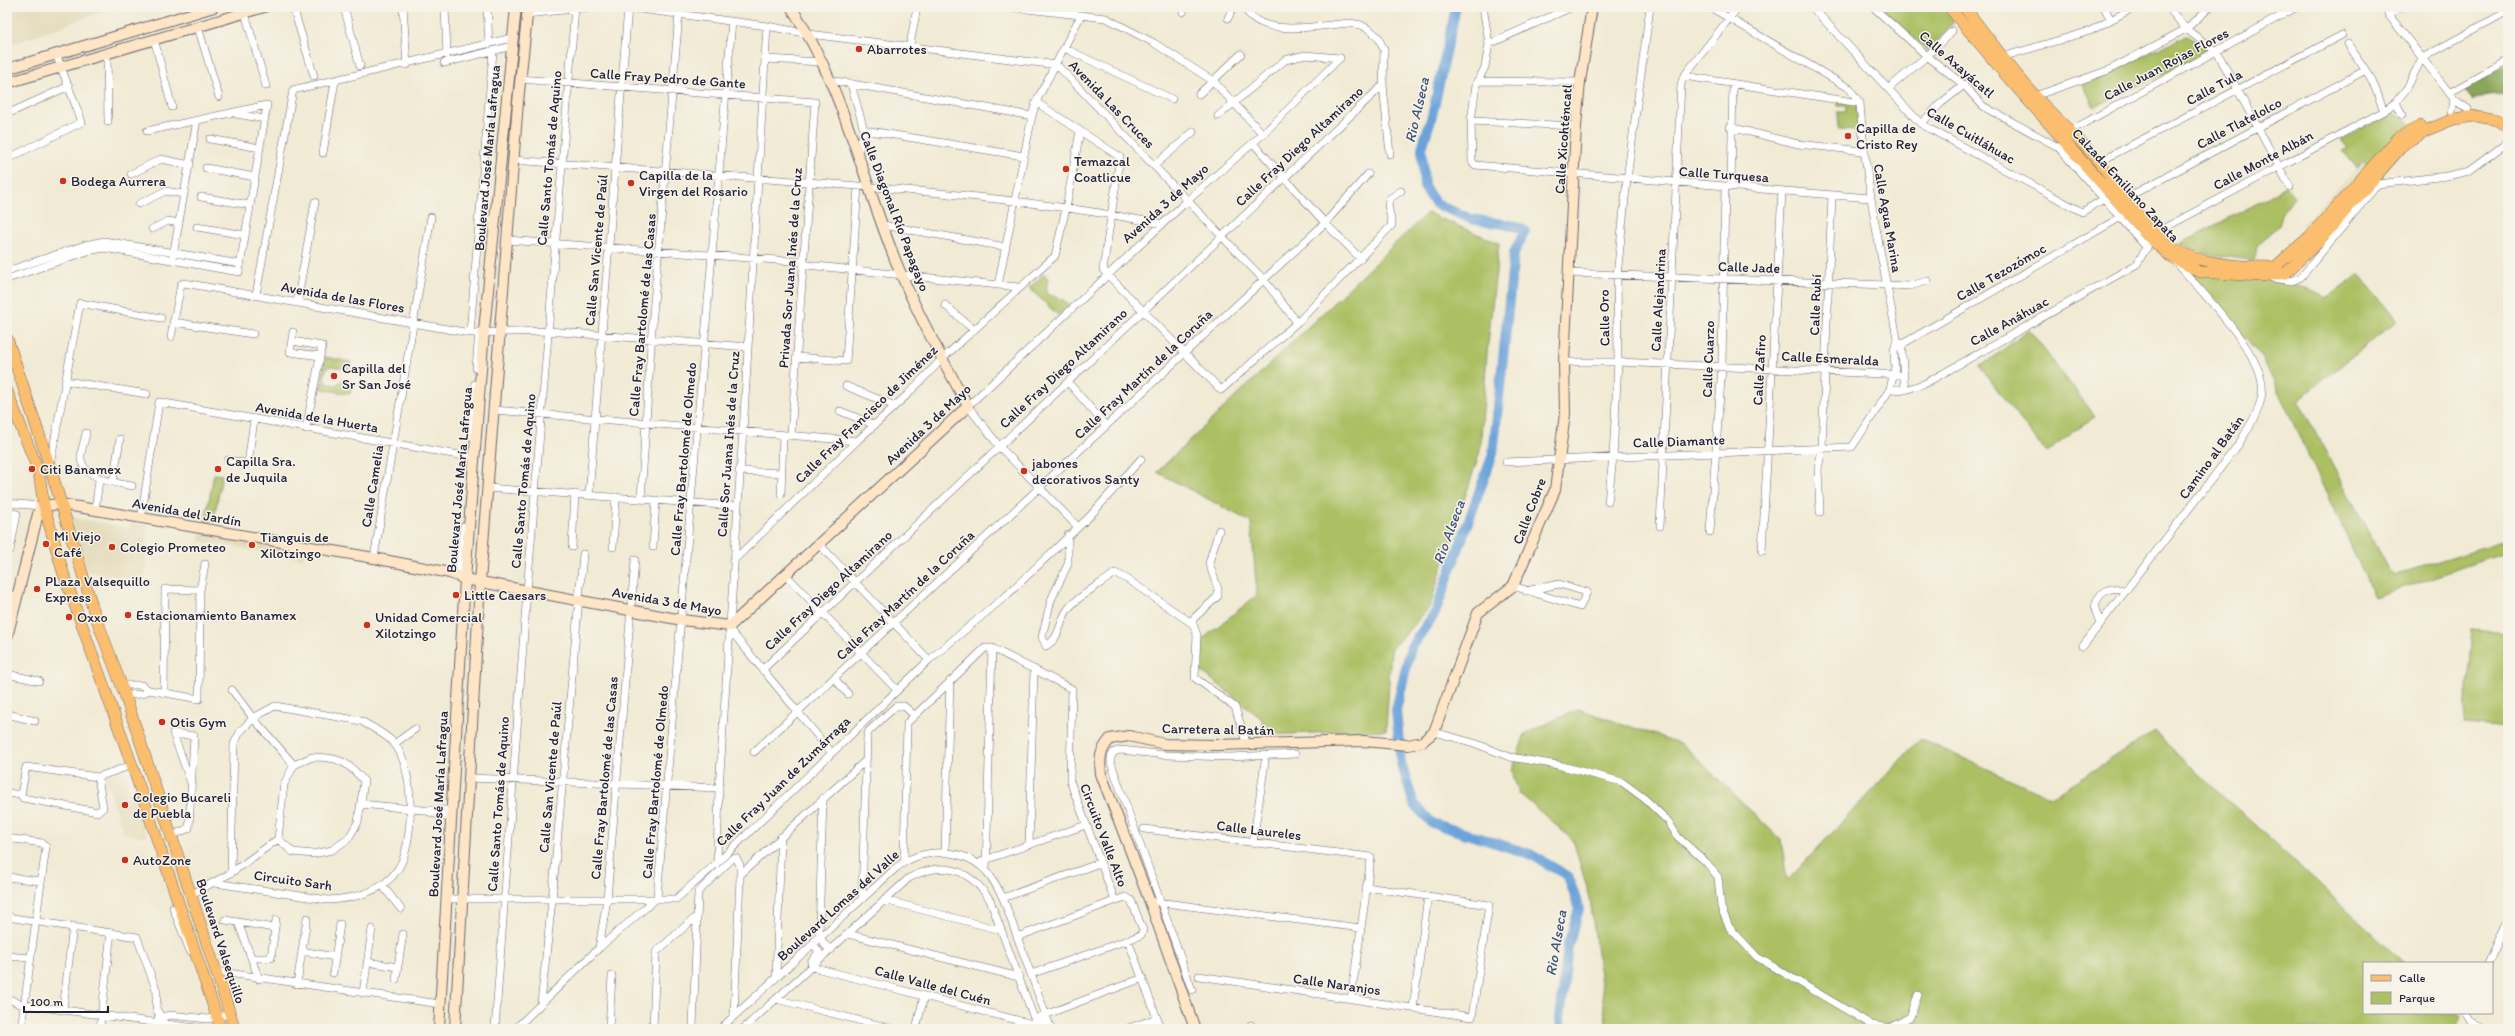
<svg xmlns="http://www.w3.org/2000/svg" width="2515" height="1036" viewBox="0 0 2515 1036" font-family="Itim,sans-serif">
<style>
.built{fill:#e4dbba}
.green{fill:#acc064;stroke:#677150}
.forest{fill:#89a65a;stroke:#56644a}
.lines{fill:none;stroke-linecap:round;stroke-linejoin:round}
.river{stroke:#6ba2d9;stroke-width:10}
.street-casing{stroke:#6a6871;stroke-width:8}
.secondary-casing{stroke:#6a6871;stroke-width:12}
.primary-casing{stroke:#6a6871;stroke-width:12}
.street{stroke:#fff;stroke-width:7}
.secondary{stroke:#fde5c5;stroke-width:10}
.primary{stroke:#fabe6e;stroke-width:11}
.poi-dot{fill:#c8321e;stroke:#f7f3e8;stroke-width:1.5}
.labels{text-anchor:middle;stroke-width:3;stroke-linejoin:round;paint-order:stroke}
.poi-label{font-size:14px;fill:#22223b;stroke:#f7f3e8;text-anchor:start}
.street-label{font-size:14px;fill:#22223b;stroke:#f7f3e8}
.water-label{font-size:15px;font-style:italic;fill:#3f557a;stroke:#f7f3e8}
</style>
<rect width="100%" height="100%" fill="#f7f3e8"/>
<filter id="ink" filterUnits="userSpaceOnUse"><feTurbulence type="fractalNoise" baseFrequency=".025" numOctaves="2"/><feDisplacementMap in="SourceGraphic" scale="8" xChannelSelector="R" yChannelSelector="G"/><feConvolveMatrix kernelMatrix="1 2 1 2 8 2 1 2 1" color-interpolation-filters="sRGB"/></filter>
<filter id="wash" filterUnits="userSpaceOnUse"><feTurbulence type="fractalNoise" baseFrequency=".012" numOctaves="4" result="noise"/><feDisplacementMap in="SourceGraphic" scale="16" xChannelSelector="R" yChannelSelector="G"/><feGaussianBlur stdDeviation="0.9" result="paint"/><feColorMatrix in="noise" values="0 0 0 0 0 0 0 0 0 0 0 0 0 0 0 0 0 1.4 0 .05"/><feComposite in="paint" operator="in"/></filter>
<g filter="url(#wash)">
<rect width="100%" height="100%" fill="#f1ead4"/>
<path class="built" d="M7 7H114L7 46Z
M2363 162 2369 167 2308 233 2301 225Z
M71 517 129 528 131 522 147 525 145 582 87 572Z
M201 532 305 549 303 558 200 541Z
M124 770 147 837 124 834 104 775Z"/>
<path class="green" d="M1881 7H1943L1954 22 1928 51Z
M2187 35 2207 46 2203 55 2094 107 2083 85Z
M1838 101 1856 104 1859 131 1839 130 1838 112H1846V106H1838Z
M2391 114 2402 117 2411 125 2368 164 2363 161 2357 168 2343 151 2348 148 2341 140Z
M2286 186 2295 196 2282 214 2279 226 2258 244 2254 261 2203 253 2180 243 2260 202Z
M1427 213 1499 243 1487 353 1480 451 1429 608 1391 649 1386 730 1266 735 1261 718 1200 670 1199 642 1257 595 1251 522 1157 472Z
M2187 272C2219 276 2304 279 2326 298L2360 275 2397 321 2298 400 2392 576 2508 539V552L2375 597 2263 359Z
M1044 274 1048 278 1046 292C1053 299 1065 296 1068 306L1058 315 1029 288Z
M2029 330 2095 416 2046 453 1980 367Z
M325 357 351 362 349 369 331 366 326 369 324 378 328 384 336 385 342 380 348 381 351 389 350 394 321 389Z
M214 474 222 475 214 520H209L208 527H204Z
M2472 629 2508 632V728L2464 724Z
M1578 709 1682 744 1781 840 1787 881 1920 739 2051 797 2154 732 2404 963H2364V1013H2458L2461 1017 2455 1029H1665L1606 1023 1590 898 1573 840 1519 793 1512 771 1525 734Z"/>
<path class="forest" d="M2508 65V95L2493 94 2473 101 2464 89Z"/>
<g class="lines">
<path class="river" d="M1456 7 1432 116 1422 148 1424 187 1436 204 1471 219 1515 226 1525 231 1514 253 1493 454 1435 613 1411 647 1396 710 1401 763 1414 804 1432 823 1530 854 1568 876 1579 909 1568 945 1560 1019 1561 1029"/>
</g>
</g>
<g filter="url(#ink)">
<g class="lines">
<defs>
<path id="street" d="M293 7 314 76
M344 7 360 66
M403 7 407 65
M445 7 447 55
M487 7 489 44
M625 7 767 26 809 34 1057 65 1264 280 1297 322
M1010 7 1106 18 1154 43 1213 81 1263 134
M1244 7C1261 40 1319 25 1350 23L1361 25 1370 30 1378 37 1384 50 1383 85 1390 154
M1483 7 1489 44 1485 67 1476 85 1471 121 1472 161 1475 165 1870 198
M1710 7 1849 88 1860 103
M1812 7 1921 124 2082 212 2104 199
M1873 7 1927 56 1964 85 1983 106 2058 147 2147 248
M2104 7 2111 20
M2168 7 2186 29 2217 52 2290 187
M2402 7 2388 14 2454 99 2468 109
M1966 8 1978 7
M1183 12 1185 7
M245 13 266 86
M527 14 591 7
M1228 18 1233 7
M198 27 219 97
M154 39 172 107
M1489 44 1572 7
M2348 44 2372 80 2384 111
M910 45 917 7
M1066 49 1172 99
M107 53 108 122
M2002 57 2090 31 2135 7
M765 59 822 62
M444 63 512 46
M1684 76 1860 103
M520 79 815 102 791 435
M830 80 1032 116
M1477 81 1580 82
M851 84 864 130 858 153
M1889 88 1927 56 1952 31
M2449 93 2508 60
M1199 94 1241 54
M2035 96 2109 70 2186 29 2210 7
M1036 102 1120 157 1103 270 1221 390 1301 319 1392 225 1388 205 1389 199 1401 191
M2396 102 2402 115
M1860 103C1865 182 1882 260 1897 338L1894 352 1895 367 1890 389
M2452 112 2454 99
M7 114 69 86
M236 114 265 119
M1218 116 1285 60 1305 55 1340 58
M1471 121 1576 126
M1921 124 1940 104 1964 85
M1730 127 1798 144 1863 151
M864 130 1024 156
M2068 132 2297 7
M210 139 260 148
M1253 143 1325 223 1361 259
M323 153 335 81
M7 159 82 122 56 54
M513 160C611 167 709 175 807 182 926 191 1045 201 1162 224
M2099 162 2342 35
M1154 166 1193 132
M206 168 255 177
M131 174 161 159 190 165
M1731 187 1733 84
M201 197 250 205
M2126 198 2364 71
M139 204 165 191 184 194
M478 219 496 220
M883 225 1006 247
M197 227 245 235
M152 229 168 221 179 223
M507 240 804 262 807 265 1018 287
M173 256 197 120
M7 271 85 245 104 241 240 264
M1568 273 1887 285 1909 286 1928 281
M2272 278 2292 281 2301 277 2378 184 2447 176 2469 171 2508 142
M7 279 88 251 104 248 239 272 267 105 147 131
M998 285 1032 116 1036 102 1081 15
M256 295 293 90 512 38
M297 303 315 202
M945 305 974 330
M173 322 253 334
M293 332 290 352 320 356
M470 333 493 51
M171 337 181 284 184 283 470 333 548 331 748 347
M292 341 322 346 306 429
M1901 343 1905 390
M1894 349 2121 217
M797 357 846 361 858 186
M1564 362H1618L1903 375
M476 368 479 332
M66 381 147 394
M1068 382 1106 426
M846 386 895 406
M1890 389 1905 390 1926 383 2137 264 2155 233 2384 111 2396 102 2407 88 2422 58 2508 11
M494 410 857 441
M840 411 875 425
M86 433C85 441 80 451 81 459 84 479 117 483 132 486
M471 436 475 384
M228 460 248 464 254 419
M1506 462 1852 447 1890 389
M50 465 80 303 161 318
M739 471 782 473
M113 482 120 439
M487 488 736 506
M781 494 783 435
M589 495 628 7
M641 499 653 314 679 14
M1608 502 1613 457 1618 362 1617 276 1627 179 1650 7
M7 503 40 506
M95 511 99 480
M1820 512 1818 469 1822 449 1832 195
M141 519 159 402 470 457
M1077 526 999 446 968 406 1187 201 1263 134 1340 58
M1660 526 1681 84 1684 76 1738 7
M7 527 11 513 17 514 10 550 7 549
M1710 532 1722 366 1725 187
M1068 535V564L1051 600 1042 637 1046 646C1061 638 1059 621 1068 609 1080 594 1100 585 1115 573L1127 579 1193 624 1197 635 1195 678 1235 707 1247 745
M819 544 929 660
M572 547 575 494
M613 547 616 497
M653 547 656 500
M1762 551 1782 191
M374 558 431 217
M733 561 857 441 907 395 942 359 1055 256 1066 208 1080 131
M458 575 464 526
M786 575 897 690
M1513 586 1580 607 1587 592 1559 584 1526 591
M7 594 11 595
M2100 623 2095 609C2096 593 2111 584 2126 591
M1193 624V619L1218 596V589L1209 563 1219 530
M730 630 831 752
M2083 646 2238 445C2249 427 2264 407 2262 384 2259 350 2198 288 2175 261
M762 670 1383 85
M7 674 39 681
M834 678 848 694
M121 685H141L149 690 199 699 200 590 205 564
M232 690 253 718 294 765
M164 693 165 589 200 590
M125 695 142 694 149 690
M7 714 35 721
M1434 732 1474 743 1510 757 1558 765 1622 782 1645 799 1668 821 1678 837 1706 862 1718 877 1721 907 1729 927 1757 957 1872 1025 1889 1028 1910 1017 1918 995
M394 744 415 729
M754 752 1325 223 1368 174
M312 757C338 757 347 761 364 781L358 822 348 839 332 850 313 854 293 852 278 839 284 784 294 765Z
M98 777 103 808 98 812 23 798 21 795 26 767 98 777 132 765
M469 778 719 788
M7 793 15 794
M823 798 819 934 824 944 831 950
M361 804 423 810 451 819
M425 810H447L451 812
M1144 829 1371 857 1351 999
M178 833 189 828 194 736 173 733 191 783
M7 838 42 843 46 847 21 1029
M1253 842 1265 762
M1029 845 1034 669
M945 852 950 681
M904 861 907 723 985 648H992L1072 689 1070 781 1115 901
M982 861 1086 825
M717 863 719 788 744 416 767 26
M986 871 992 648
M740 875 865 761
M7 877 41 881
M215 883 328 900C353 899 383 892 398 869 415 843 415 768 394 743 385 734 372 727 361 721L275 706 253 718 240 732 234 744 231 873
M382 885 401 909
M190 895 231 873 278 839
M657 898 732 21
M862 898 867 736 869 731 896 706H904L914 715
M1003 898 1100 863
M446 899H676L717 863 929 660 1007 595 1090 516 1141 459
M884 900 1001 930
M1157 902 1361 928
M173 908 190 951
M7 917 137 937 157 992 156 1009 169 1029
M225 920 275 928
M238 922 259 979
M848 934 1019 977
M1017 937 1125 897 1131 900 1143 930 1141 935 1128 940 1031 974
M816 939 813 943 819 952 811 962 812 967 1036 1025 1048 1021
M1128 940 1161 1029
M599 948 607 899 635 560
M302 951 335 957
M7 956 30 958
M252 958H271L276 920
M367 962 398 967
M2488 963 2508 919
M215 971 440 1004
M333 973 340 924
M1199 976 1472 1017 1489 905 1366 887
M776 977 781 837
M396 979 403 934
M297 984 307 918
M1192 990 1111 763V757L1114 752 1121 750 1166 755 1230 757 1295 754
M363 993 372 929
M7 998 20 1004 203 1029
M776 999 893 1029
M541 1003 552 900 583 554
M1413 1008 1428 896
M63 1010 73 926
M2466 1013 2471 1021 2487 1029
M158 1018 170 1015 208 1019 230 1014
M1034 1019 1143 978
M100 1029 111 932
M495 1029 527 591 575 7
M515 1029 599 948 657 898
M609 1029 612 976
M653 1029 656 952 697 916
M693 1029 698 892 733 858H736L740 865V878L734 1016
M720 1029 896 868C921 848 963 846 987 872 994 880 998 889 1003 898L1051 1029
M743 1029 909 878C943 860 969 868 990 900L1038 1029
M916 1029 924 996
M1126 1029 1157 1018
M1251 1029V1025"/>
<path id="secondary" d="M7 69 214 7
M7 83 264 7
M7 637 40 506 61 504 374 558 450 573 465 579 682 620 730 626 968 406C944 363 920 319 901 274 863 185 845 88 791 7
M439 1029 465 579 484 331 516 7
M455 1029 480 582 518 102 528 7
M1195 1029 1150 902 1101 774C1099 758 1100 751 1110 739L1129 736 1165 744 1216 745 1364 741 1408 745 1422 742 1434 732 1478 613 1513 586 1555 490 1565 414 1564 362 1576 126 1580 82 1592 7"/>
<path id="primary" d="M1949 7 2004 73 2152 240 2170 256 2200 272 2260 276 2286 273 2320 240 2404 144 2425 131 2454 119 2476 116 2497 120 2508 128
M1964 7C1988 37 2010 69 2036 97 2056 119 2080 139 2099 162 2123 190 2141 226 2172 247 2197 265 2245 267 2275 267L2309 237 2399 137 2421 126
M7 338 50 467 94 612 125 695 235 1029
M7 391 39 473 44 506 63 572 132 765 221 1029"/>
</defs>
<use href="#street" class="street-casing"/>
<use href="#secondary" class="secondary-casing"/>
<use href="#primary" class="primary-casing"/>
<use href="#street" class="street"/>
<use href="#secondary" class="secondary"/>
<use href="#primary" class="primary"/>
</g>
</g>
<g class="poi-dot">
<circle cx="859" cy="49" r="4"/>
<circle cx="1848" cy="136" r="4"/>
<circle cx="1066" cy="169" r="4"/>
<circle cx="63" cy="181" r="4"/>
<circle cx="631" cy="183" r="4"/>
<circle cx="334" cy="376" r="4"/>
<circle cx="32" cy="469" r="4"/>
<circle cx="218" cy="469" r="4"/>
<circle cx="1024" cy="471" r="4"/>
<circle cx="46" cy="544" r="4"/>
<circle cx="252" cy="545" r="4"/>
<circle cx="112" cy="547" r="4"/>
<circle cx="37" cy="589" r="4"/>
<circle cx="456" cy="595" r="4"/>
<circle cx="128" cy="615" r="4"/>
<circle cx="69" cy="617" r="4"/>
<circle cx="367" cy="625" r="4"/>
<circle cx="162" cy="722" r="4"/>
<circle cx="125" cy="805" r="4"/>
<circle cx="125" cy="860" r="4"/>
</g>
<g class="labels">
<g class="poi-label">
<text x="867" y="54">Abarrotes</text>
<text x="1856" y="133">Capilla de<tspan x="1856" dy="16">Cristo Rey</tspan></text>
<text x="1074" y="166">Temazcal<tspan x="1074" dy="16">Coatlicue</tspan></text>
<text x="639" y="180">Capilla de la<tspan x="639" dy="16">Virgen del Rosario</tspan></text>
<text x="71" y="186">Bodega Aurrera</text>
<text x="342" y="373">Capilla del<tspan x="342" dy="16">Sr San José</tspan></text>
<text x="226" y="466">Capilla Sra.<tspan x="226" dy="16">de Juquila</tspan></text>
<text x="1032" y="468">jabones<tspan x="1032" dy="16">decorativos Santy</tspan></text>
<text x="40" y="474">Citi Banamex</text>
<text x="54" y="541">Mi Viejo<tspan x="54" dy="16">Café</tspan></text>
<text x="260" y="542">Tianguis de<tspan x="260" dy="16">Xilotzingo</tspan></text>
<text x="120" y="552">Colegio Prometeo</text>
<text x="45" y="586">PLaza Valsequillo<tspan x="45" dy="16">Express</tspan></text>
<text x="464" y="600">Little Caesars</text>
<text x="136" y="620">Estacionamiento Banamex</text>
<text x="77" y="622">Oxxo</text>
<text x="375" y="622">Unidad Comercial<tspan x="375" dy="16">Xilotzingo</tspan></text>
<text x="170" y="727">Otis Gym</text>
<text x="133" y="802">Colegio Bucareli<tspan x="133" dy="16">de Puebla</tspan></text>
<text x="133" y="865">AutoZone</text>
</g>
<g class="street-label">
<text transform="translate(1957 64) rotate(41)" y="5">Calle Axayácatl</text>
<text transform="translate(2166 64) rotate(-28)" y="5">Calle Juan Rojas Flores</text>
<text transform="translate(668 78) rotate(4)" y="5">Calle Fray Pedro de Gante</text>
<text transform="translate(2214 87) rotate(-28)" y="5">Calle Tula</text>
<text transform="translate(1112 104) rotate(46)" y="5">Avenida Las Cruces</text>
<text transform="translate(2239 123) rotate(-28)" y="5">Calle Tlatelolco</text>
<text transform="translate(1971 135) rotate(30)" y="5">Calle Cuitláhuac</text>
<text transform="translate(1563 139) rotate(-86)" y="5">Calle Xicohténcatl</text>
<text transform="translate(1299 146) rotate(-43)" y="5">Calle Fray Diego Altamirano</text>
<text transform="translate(487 158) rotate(-85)" y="5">Boulevard José María Lafragua</text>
<text transform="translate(549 158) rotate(-85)" y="5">Calle Santo Tomás de Aquino</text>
<text transform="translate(2263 160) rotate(-28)" y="5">Calle Monte Albán</text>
<text transform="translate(1724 174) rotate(4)" y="5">Calle Turquesa</text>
<text transform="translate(2126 185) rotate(47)" y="5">Calzada Emiliano Zapata</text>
<text transform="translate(1165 203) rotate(-42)" y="5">Avenida 3 de Mayo</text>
<text transform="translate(895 211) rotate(69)" y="5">Calle Diagonal Río Papagayo</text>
<text transform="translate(1888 218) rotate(80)" y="5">Calle Agua Marina</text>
<text transform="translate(596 250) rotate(-85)" y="5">Calle San Vicente de Paúl</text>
<text transform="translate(1749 267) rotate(2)" y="5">Calle Jade</text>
<text transform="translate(790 268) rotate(-86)" y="5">Privada Sor Juana Inés de la Cruz</text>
<text transform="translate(2001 272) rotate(-30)" y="5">Calle Tezozómoc</text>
<text transform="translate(343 297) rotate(10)" y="5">Avenida de las Flores</text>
<text transform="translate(1658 300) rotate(-87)" y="5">Calle Alejandrina</text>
<text transform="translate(1815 305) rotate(-88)" y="5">Calle Rubí</text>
<text transform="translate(642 315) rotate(-85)" y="5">Calle Fray Bartolomé de las Casas</text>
<text transform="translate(1604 318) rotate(-91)" y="5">Calle Oro</text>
<text transform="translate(2009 321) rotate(-29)" y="5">Calle Anáhuac</text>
<text transform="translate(1830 358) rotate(3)" y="5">Calle Esmeralda</text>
<text transform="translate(1708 359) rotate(-88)" y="5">Calle Cuarzo</text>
<text transform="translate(1063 368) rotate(-43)" y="5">Calle Fray Diego Altamirano</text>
<text transform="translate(1759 370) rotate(-87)" y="5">Calle Zafiro</text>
<text transform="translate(1143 374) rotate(-43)" y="5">Calle Fray Martín de la Coruña</text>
<text transform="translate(866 414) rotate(-44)" y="5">Calle Fray Francisco de Jiménez</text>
<text transform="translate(317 417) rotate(10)" y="5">Avenida de la Huerta</text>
<text transform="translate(928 424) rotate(-43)" y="5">Avenida 3 de Mayo</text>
<text transform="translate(1679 441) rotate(-2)" y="5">Calle Diamante</text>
<text transform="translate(728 444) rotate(-86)" y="5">Calle Sor Juana Inés de la Cruz</text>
<text transform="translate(2211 457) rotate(-54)" y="5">Camino al Batán</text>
<text transform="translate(683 459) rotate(-85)" y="5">Calle Fray Bartolomé de Olmedo</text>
<text transform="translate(459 480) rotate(-85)" y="5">Boulevard José María Lafragua</text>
<text transform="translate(523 481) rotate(-85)" y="5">Calle Santo Tomás de Aquino</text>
<text transform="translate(372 486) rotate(-81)" y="5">Calle Camelia</text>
<text transform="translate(1529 511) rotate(-69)" y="5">Calle Cobre</text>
<text transform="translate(187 512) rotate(10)" y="5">Avenida del Jardín</text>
<text transform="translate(828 590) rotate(-43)" y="5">Calle Fray Diego Altamirano</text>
<text transform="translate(905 595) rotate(-43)" y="5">Calle Fray Martín de la Coruña</text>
<text transform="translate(667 601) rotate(10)" y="5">Avenida 3 de Mayo</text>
<text transform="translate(1218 729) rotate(1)" y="5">Carretera al Batán</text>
<text transform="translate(550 777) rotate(-85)" y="5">Calle San Vicente de Paúl</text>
<text transform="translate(604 778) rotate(-85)" y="5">Calle Fray Bartolomé de las Casas</text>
<text transform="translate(783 781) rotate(-44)" y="5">Calle Fray Juan de Zumárraga</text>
<text transform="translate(655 782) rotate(-85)" y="5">Calle Fray Bartolomé de Olmedo</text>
<text transform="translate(438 804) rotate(-87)" y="5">Boulevard José María Lafragua</text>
<text transform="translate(498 804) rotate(-86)" y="5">Calle Santo Tomás de Aquino</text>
<text transform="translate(1259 830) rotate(7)" y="5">Calle Laureles</text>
<text transform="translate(1104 835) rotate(69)" y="5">Circuito Valle Alto</text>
<text transform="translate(293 880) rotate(8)" y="5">Circuito Sarh</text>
<text transform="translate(838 905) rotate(-42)" y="5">Boulevard Lomas del Valle</text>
<text transform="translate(221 941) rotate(72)" y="5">Boulevard Valsequillo</text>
<text transform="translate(1337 984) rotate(8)" y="5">Calle Naranjos</text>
<text transform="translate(933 985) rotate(15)" y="5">Calle Valle del Cuén</text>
</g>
<g class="water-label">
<text transform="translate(1417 110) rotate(-77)" y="5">Rio Alseca</text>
<text transform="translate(1449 532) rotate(-70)" y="5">Rio Alseca</text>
<text transform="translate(1556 943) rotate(-80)" y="5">Rio Alseca</text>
</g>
</g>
<rect width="2515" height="1036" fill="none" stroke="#f7f3e8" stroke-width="24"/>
<rect x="2363" y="962" width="130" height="52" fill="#f7f3e8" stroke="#a29fa3"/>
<rect x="2371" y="975" width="20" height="6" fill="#fabe6e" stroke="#a29fa3"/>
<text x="2399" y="982" font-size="12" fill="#22223b">Calle</text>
<rect x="2371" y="992" width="20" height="12" fill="#acc064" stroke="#a29fa3"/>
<text x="2399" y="1002" font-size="12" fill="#22223b">Parque</text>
<path d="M24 1006v6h84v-6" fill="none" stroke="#22223b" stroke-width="2"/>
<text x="30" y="1006" font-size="12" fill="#22223b" stroke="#f7f3e8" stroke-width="3" paint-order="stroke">100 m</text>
</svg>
